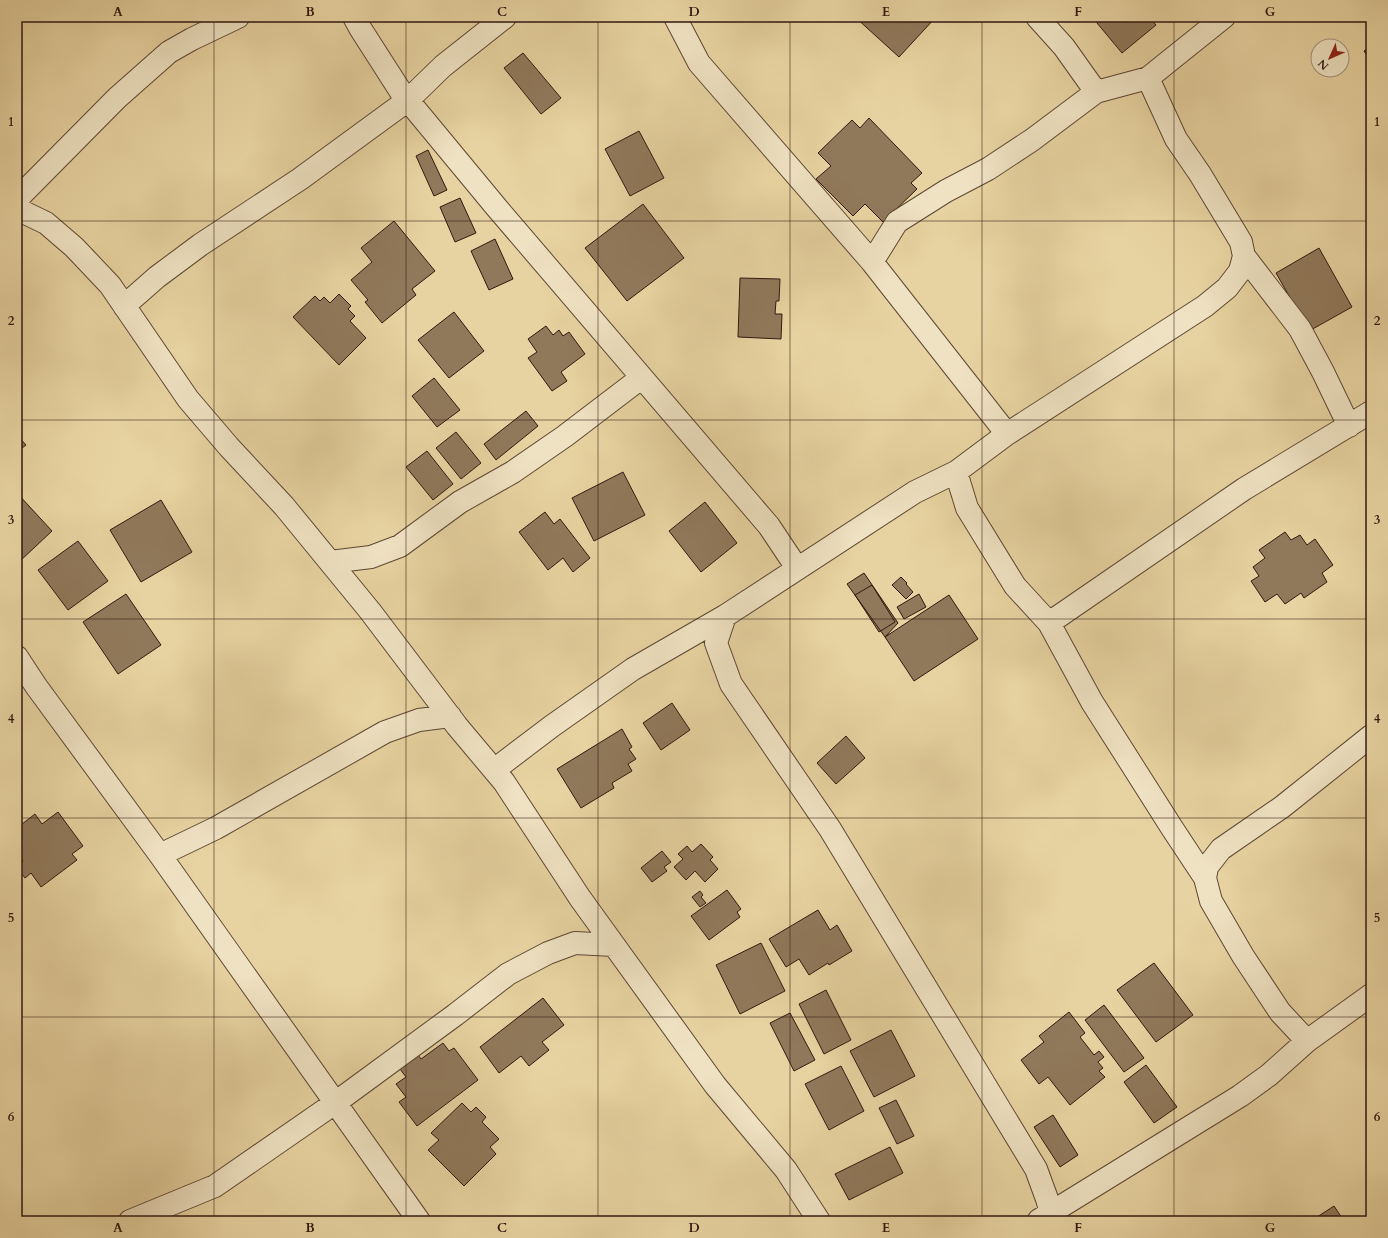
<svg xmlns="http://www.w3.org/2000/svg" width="1388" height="1238" viewBox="0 0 1388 1238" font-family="Cardo,serif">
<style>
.building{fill:#90795b;stroke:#31180f}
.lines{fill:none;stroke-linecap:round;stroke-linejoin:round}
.minor-casing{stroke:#5e4734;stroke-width:24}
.minor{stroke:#efe2c2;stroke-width:22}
.grid{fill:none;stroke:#31180f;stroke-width:1;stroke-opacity:0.55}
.neatline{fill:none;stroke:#31180f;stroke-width:1.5}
.grid-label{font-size:13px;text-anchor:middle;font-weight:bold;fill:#31180f}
</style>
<rect width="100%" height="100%" fill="#e7d3a1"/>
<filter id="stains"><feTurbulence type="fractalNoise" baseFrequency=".005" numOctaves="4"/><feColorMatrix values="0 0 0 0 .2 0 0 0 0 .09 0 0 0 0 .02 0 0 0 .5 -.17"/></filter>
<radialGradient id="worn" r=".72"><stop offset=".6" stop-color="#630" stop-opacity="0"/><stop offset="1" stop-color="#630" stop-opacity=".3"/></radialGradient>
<path class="building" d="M855 17H936L899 57Z
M1092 17H1149L1156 25 1122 53Z
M1371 46V62L1364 51Z
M523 53 561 98 541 114 504 68Z
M869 118 922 173 911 183 917 189 883 222 865 204 853 216 816 179 831 166 818 153 852 120 860 128Z
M639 131 664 178 630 196 605 149Z
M428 150 447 190 434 196 416 156Z
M460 198 476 233 455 242 440 207Z
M643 204 684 258 627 301 585 248Z
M394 221 435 271 412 289 416 295 382 323 365 302 368 300 351 280 372 262 361 248Z
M495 239 513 279 489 290 471 251Z
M1319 248 1352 307 1309 331 1276 273Z
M740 278 780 279 779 301H776L775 314H782L781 339 738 337Z
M339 294 351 306 348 309 355 316 350 321 366 338 339 365 293 317 315 296 320 301 324 297 330 303Z
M454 312 484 351 449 378 418 340Z
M546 326 553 335 559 330 563 336 569 332 585 354 561 372 567 381 552 391 528 358 537 352 528 339Z
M434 378 460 410 437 427 412 396Z
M526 411 538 426 496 460 484 444Z
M456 432 481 463 461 479 436 448Z
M17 435 26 445 17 452Z
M427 451 453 484 433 500 406 467Z
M623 472 645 515 594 541 572 498Z
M17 493 52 531 19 562 17 559Z
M161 500 192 552 141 582 110 530Z
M705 502 737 543 701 572 669 531Z
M545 512 554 524 560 519 590 558 573 572 563 558 548 570 519 532Z
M1285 532 1291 540 1300 535 1307 545 1315 539 1333 565 1322 573 1327 582 1304 598 1301 593 1285 604 1277 594 1265 602 1251 581 1259 576 1253 567 1265 558 1259 550Z
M78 541 108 581 68 610 38 570Z
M864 573 898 623 885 637 847 584Z
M901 577 907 583 906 584 913 592 906 599 892 585Z
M872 585 895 622 879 632 855 595Z
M126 594 161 645 118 674 83 622Z
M919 594 926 607 904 619 897 607Z
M949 595 978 639 914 681 885 637Z
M672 703 690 730 661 750 643 723Z
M622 729 632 747 629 749 636 759 628 764 632 771 612 783 614 788 581 808 557 769Z
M846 736 865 758 836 784 817 763Z
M58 812 83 846 72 854 77 860 41 887 31 873 25 878 17 868V866L23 861 17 853V828L35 814 42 824Z
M701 844 713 857 710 860 718 869 705 882 695 871 686 880 674 867 683 859 678 854 687 846 692 852Z
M662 851 671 862 664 867 667 871 652 882 641 868Z
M727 890 741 909 737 912 740 917 709 940 691 916Z
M700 891 703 895 701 897 706 903 700 907 692 897Z
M818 910 830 930 837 925 852 951 829 965 828 963 809 975 799 959 786 967 769 939Z
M761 943 785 991 740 1014 716 965Z
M1154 963 1193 1015 1156 1042 1117 990Z
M826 990 851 1040 824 1054 799 1004Z
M543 998 564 1025 542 1042 549 1050 529 1066 521 1056 499 1073 480 1047Z
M1104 1005 1144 1058 1124 1072 1085 1020Z
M1069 1012 1085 1033 1080 1037 1094 1055 1099 1051 1104 1057 1098 1062 1103 1068 1099 1071 1105 1077 1070 1105 1048 1077 1039 1084 1021 1060 1044 1042 1039 1036Z
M790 1013 815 1060 794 1071 770 1023Z
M891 1030 915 1076 874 1097 850 1051Z
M443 1043 449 1051 454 1048 478 1080 417 1126 399 1102 406 1097 396 1084 406 1077 400 1069 418 1055 421 1059Z
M1146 1065 1177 1107 1154 1123 1124 1082Z
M841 1066 864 1111 829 1130 805 1084Z
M896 1100 914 1136 897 1144 879 1108Z
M462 1103 471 1112 476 1107 486 1117 482 1122 499 1139 490 1147 496 1154 464 1186 428 1150 439 1140 431 1133Z
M1053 1115 1078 1155 1060 1167 1034 1127Z
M890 1147 903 1173 849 1200 835 1174Z
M1334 1206 1344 1221H1311Z"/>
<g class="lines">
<defs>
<path id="minor" d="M354 17 360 28 401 92 497 208 769 526 797 568
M675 17 699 63 872 262 1007 434
M1037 17 1064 47 1096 92
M17 199 117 98 169 52 192 39 238 17
M17 209 46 223 74 247 110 285 188 399 229 447 284 506 370 611 457 726 504 782 580 898 715 1085 786 1170 819 1221
M1244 256 1300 329 1323 372 1349 426
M872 262 897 222 946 191 988 169 1032 140 1096 92 1148 78 1224 17
M124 306 157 277 200 245 300 179 408 100 443 66 505 17
M956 472 967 508 1015 586 1049 623 1092 702 1172 828 1205 878
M330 562 371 557 400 546 460 502 513 472 565 436 641 378
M725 616 716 643 731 684 830 829 1016 1136 1036 1169 1047 1199 1051 1213
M1049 623 1244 489 1371 412
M17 657 36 686 160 855 419 1221
M494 770 552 726 633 669 725 616 915 492 956 472 1007 434 1205 306 1227 288 1240 271 1244 256 1241 242 1200 174 1176 139 1148 78
M160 855 216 828 385 732 419 720 450 716
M1307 1041 1280 1012 1243 956 1211 901 1205 878 1207 867 1221 849 1282 807 1371 736
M1039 1220 1240 1096 1269 1075 1307 1041 1371 995
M130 1221 215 1186 335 1103 455 1015 508 974 548 953 575 943 614 945"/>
</defs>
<use href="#minor" class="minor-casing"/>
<use href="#minor" class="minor"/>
</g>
<path class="grid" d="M214 17V1221M406 17V1221M598 17V1221M790 17V1221M982 17V1221M1174 17V1221M17 221H1371M17 420H1371M17 619H1371M17 818H1371M17 1017H1371"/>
<rect width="1388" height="1238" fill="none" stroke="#e7d3a1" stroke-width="44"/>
<g transform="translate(1330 58) rotate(225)"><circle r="19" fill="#efe2c2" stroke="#a3917a"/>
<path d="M0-3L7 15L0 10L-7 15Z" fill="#8f2418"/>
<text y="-6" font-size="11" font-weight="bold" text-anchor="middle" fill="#31180f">N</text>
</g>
<rect x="22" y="22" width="1344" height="1194" class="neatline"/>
<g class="grid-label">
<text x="118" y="16">A</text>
<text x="310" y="16">B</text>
<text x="502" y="16">C</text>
<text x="694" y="16">D</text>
<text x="886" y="16">E</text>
<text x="1078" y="16">F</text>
<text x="1270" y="16">G</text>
<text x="11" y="126">1</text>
<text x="1377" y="126">1</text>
<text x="11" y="325">2</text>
<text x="1377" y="325">2</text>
<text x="11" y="524">3</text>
<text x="1377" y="524">3</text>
<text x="11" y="723">4</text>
<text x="1377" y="723">4</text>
<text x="11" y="922">5</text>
<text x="1377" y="922">5</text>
<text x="11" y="1121">6</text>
<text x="1377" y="1121">6</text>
<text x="118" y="1232">A</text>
<text x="310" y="1232">B</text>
<text x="502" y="1232">C</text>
<text x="694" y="1232">D</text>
<text x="886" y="1232">E</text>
<text x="1078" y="1232">F</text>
<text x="1270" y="1232">G</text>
</g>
<rect width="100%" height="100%" filter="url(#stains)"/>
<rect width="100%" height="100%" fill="url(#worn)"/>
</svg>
